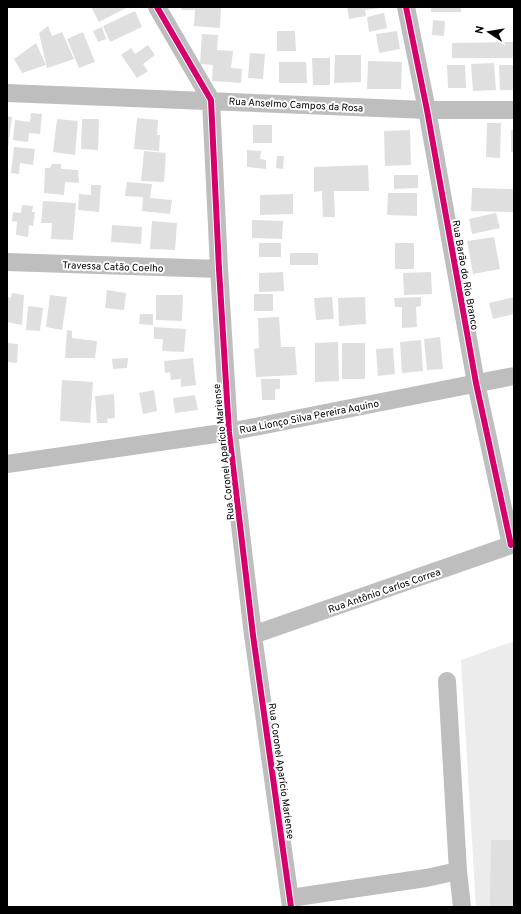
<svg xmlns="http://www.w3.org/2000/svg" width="521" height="914" viewBox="0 0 521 914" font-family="Overpass,sans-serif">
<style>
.green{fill:#ececec}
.building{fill:#dfdfdf}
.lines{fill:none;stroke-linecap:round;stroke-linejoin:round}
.street{stroke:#bebebe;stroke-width:18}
.cycleway-casing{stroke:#fff;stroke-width:8}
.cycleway{stroke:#d6006c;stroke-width:6}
.labels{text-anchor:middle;stroke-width:4;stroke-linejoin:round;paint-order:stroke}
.street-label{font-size:10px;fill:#000;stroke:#fff}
</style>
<rect width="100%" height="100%" fill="#fff"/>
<path class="green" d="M514 641V907H476L461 660Z"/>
<path class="building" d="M91 7H128L99 22Z
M182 7H221L220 28 194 26 195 10H181Z
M347 7H380V8L365 10 366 16 349 19Z
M431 7H461V12H431Z
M135 11 142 27 110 42 103 26Z
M384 13 387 28 369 32 367 17Z
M433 20 445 21 444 36 432 35Z
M48 26 52 36 62 32 74 59 47 68 39 33Z
M102 27 106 39 98 42 93 31Z
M277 31H295L296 51H277Z
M397 31 400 49 379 53 376 34Z
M83 32 95 62 79 68 67 39Z
M202 34 218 35 217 50 233 51 231 68 242 69 241 83 212 81 213 65 200 64Z
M514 42V58H452V43Z
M36 43 46 65 22 73 14 59Z
M148 45 155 55 143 64 148 71 137 78 121 55 131 48 135 54Z
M250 53 265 54 263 79 248 78Z
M335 55H361V82L334 83Z
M312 58H330V85H313Z
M368 61 402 62 401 89H367Z
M279 62H306L307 83H279Z
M494 63 496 90 473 91 471 64Z
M447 65H465L466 88H448Z
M499 65H514V90H500Z
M31 113 42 114 40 134 29 133 28 142 13 140 15 120 30 122Z
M7 116 12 117 8 147H7Z
M137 118 158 120 157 135H160L159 151 134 149Z
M57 119 78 121 75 155 53 152Z
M82 119H99L98 150 81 149Z
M487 123H501L500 158 486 157Z
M253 125H272V143H253Z
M410 130 411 165 385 166 384 131Z
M511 130H514V152H511Z
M14 147 35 149 33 165 20 163 19 174 11 173Z
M247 150 261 151 260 159 266 160V169L247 167Z
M144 151 166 153 164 182 141 181Z
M277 156H284L283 169 276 168Z
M52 164H61V169L78 170 79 183 65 182 64 195 44 193 45 168H50Z
M368 165 369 191H334L335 217H323L322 191 314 192V167Z
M394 175H418V188L394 189Z
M127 182 152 184 150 198 172 200 170 214 142 211 143 197 125 196Z
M91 185H101L99 212 78 210 79 194 91 195Z
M472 188 514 189V212L471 211Z
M388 193H417V216L387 215Z
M293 194V214L260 215V195Z
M43 201 76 203 73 240 51 239 52 223H41Z
M22 205 33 206 32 212H35L33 226 29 225 28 237 16 235 17 222 12 221 13 212 21 213Z
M496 213 500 228 472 234 469 219Z
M252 220 283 221 282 239 252 238Z
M152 221 177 223 175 250 150 249Z
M112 225 142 227 141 244 111 242Z
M494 237 500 269 473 274 467 241Z
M259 243H281V257H259Z
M395 243H414V269H395Z
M290 253H318V265H290Z
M283 272 284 291 259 292V273Z
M431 272 432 294 404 295 403 273Z
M107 290 126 293 124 310 105 308Z
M12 293 24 295 22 325 7 322V297L11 298Z
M254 294H273V311H254Z
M50 295 67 297 62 330 46 327Z
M156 295H183L182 321 156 320Z
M332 297 334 319 316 320 314 298Z
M365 297 366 324 339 326 338 298Z
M421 297V306L416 307 417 327 402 328V307H395L394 298Z
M514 297V314L493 319 489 303Z
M28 306 43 308 40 331 26 330Z
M140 314H153V325L139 324Z
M279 317 281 347H295L297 375 256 377 254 349 259 348 258 318Z
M154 327 186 329 184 352 162 351 163 339H154Z
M67 330 72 331V338L97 341 95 358H65Z
M440 337 443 369 427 370 424 339Z
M421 340 423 371 402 373 400 342Z
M338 342 339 381 315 382V343Z
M8 343 18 344 17 363 7 362Z
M342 343H365V379H342Z
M393 348 395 374 378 376 376 349Z
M128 358 127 368 113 369 112 359Z
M193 358 196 385 181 387V379L171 380 170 372 165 373 164 361Z
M261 379H280V389H275V400H262Z
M62 380 93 382 90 423 60 421Z
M154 390 157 411 143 414 139 393Z
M114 394 115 418 107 419 108 423H97L95 396Z
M195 395 198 410 175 413 173 398Z
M491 840H514V907H490Z"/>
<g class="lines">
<path class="street" d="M157 7 211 100 219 269 229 432 253 635 291 907
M406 7 427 110 476 383 511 545
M7 93 427 110H514
M7 262 219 269
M7 464 229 432 514 376
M253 635 514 544
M447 681 458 871
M290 898 426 878 458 871 462 907"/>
<defs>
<path id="cycleway" d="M157 7 211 100 219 269 229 432 253 635 291 907
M406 7 427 110 476 383 511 545"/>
</defs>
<use href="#cycleway" class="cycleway-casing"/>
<use href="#cycleway" class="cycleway"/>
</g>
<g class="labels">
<g class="street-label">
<text transform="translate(296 104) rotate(3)" y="4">Rua Anselmo Campos da Rosa</text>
<text transform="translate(113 266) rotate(2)" y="4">Travessa Catão Coelho</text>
<text transform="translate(466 275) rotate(80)" y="4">Rua Barão do Rio Branco</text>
<text transform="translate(309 416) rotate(-11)" y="4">Rua Lionço Silva Pereira Aquino</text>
<text transform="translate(223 452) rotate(-96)" y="4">Rua Coronel Aparício Mariense</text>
<text transform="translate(384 590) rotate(-19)" y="4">Rua Antônio Carlos Correa</text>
<text transform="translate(282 771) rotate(82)" y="4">Rua Coronel Aparício Mariense</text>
</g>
</g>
<rect width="521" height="914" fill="none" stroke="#000000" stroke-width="16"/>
<g transform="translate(489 32) rotate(282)" stroke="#ffffff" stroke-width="3" paint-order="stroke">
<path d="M0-3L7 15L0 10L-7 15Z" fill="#000000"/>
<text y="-6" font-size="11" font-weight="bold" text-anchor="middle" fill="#000000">N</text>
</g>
</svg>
